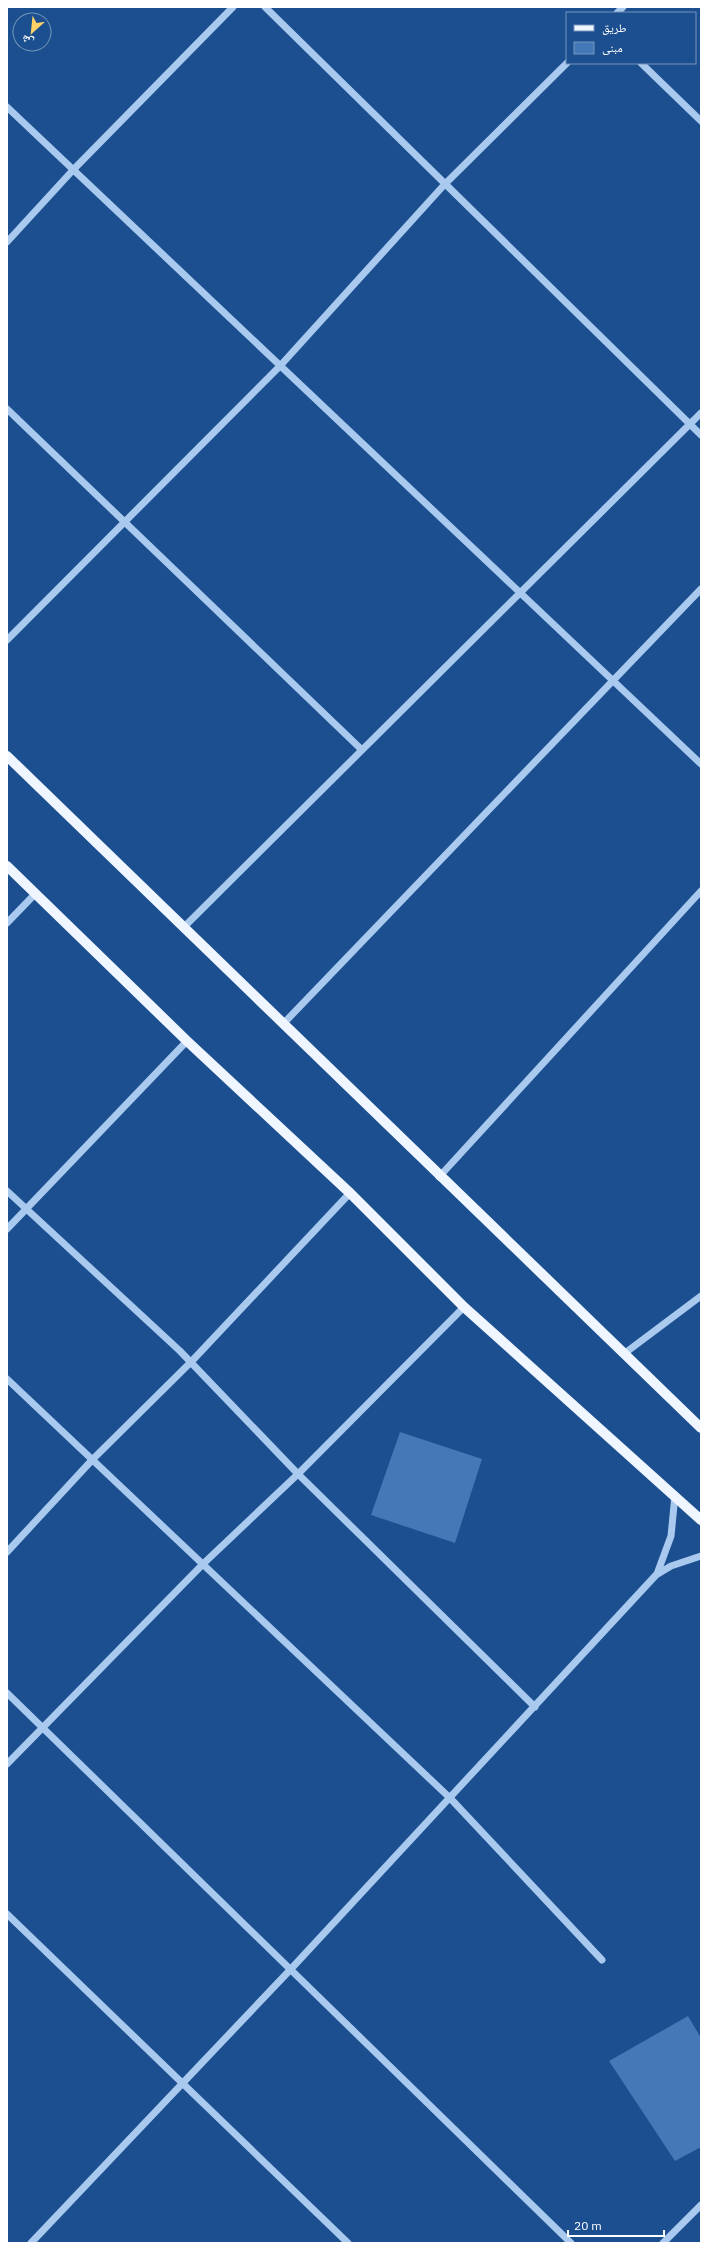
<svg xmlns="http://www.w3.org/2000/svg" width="708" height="2250" viewBox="0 0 708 2250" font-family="'IBM Plex Sans','Noto Naskh Arabic',sans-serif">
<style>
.building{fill:#4478b7}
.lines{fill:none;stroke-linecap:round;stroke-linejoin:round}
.minor{stroke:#a9c9ee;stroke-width:7}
.major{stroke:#f0f6ff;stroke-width:10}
</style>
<rect width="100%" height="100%" fill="#1b4f8f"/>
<path class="building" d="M400 1432 482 1459 455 1543 371 1515Z
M688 2016 701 2038V2147L675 2161 609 2061Z"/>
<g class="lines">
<path class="minor" d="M265 7 701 435
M617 13 623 7
M641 63 701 121
M7 107 701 764
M7 242 73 170 233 7
M7 409 362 750
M7 640 280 366 444 185 567 63
M7 923 35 894
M183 928 701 413
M283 1024 701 589
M439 1177 701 891
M7 1191 180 1351 298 1474 535 1707
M7 1229 187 1041
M625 1353 701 1296
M7 1379 450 1798 602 1960
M7 1552 93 1459 191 1362 350 1193
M657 1574 671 1536 675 1495
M7 1693 571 2243
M7 1764 203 1564 298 1474 464 1307
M7 1914 348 2243
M31 2243 290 1970 656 1575 671 1566 701 1556
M663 2243 701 2205"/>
<path class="major" d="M7 756 701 1428
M7 866 187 1041 350 1193 464 1307 701 1520"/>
</g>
<rect width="708" height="2250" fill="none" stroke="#ffffff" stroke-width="16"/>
<rect x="566" y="12" width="130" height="52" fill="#1b4f8f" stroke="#7695bc"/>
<rect x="574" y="25" width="20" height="6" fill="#f0f6ff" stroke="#7695bc"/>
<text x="602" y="32" font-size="12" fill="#ffffff">طريق</text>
<rect x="574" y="42" width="20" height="12" fill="#4478b7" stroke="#7695bc"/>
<text x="602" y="52" font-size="12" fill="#ffffff">مبنى</text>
<g transform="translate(32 32) rotate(207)"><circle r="19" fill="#1b4f8f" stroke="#7695bc"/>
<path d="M0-3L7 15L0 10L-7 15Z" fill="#ffd166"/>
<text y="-6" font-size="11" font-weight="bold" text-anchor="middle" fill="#ffffff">ش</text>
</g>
<path d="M568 2230v6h96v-6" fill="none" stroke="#ffffff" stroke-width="2"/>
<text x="574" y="2230" font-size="12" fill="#ffffff" stroke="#1b4f8f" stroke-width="3" paint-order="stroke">20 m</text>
</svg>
